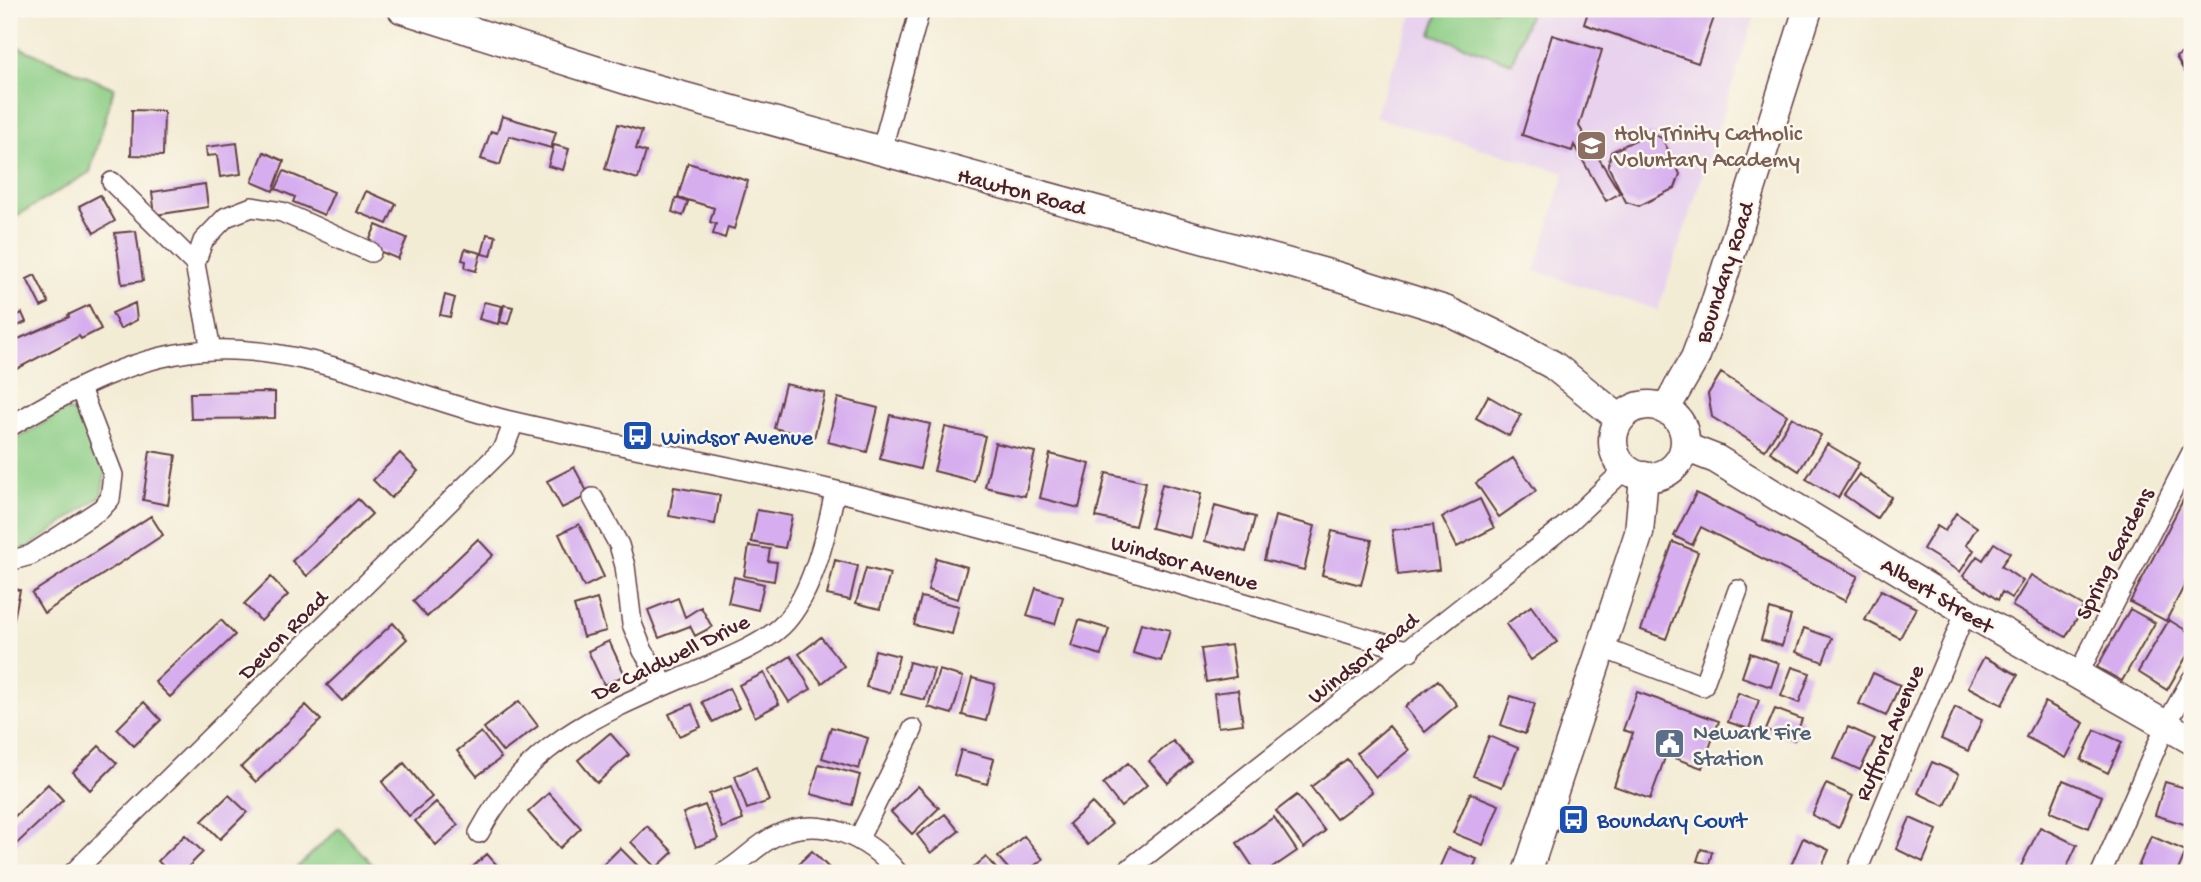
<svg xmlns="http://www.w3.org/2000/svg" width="2201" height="882" viewBox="0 0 2201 882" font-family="'Gochi Hand',sans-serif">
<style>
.built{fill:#e8d2ee}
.green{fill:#8ccd85;stroke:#6b7658;stroke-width:2}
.building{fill:#d6adef}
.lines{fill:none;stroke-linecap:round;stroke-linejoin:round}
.street-casing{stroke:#633e44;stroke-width:22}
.secondary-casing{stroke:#633e44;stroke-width:31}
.street{stroke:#fff;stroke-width:19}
.secondary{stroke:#fff;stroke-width:28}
.labels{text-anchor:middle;stroke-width:5;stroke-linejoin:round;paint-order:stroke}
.education-label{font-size:23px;fill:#785e54;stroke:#fbf7ec;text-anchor:start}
.street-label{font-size:23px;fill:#4a1f2b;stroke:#fbf7ec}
.transit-label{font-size:23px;fill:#164399;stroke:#fbf7ec;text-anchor:start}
.service-label{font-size:23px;fill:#4e5e75;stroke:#fbf7ec;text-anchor:start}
</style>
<rect width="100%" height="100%" fill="#fbf7ec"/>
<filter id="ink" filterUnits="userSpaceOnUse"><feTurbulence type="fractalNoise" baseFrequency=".0143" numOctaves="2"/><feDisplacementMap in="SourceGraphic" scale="14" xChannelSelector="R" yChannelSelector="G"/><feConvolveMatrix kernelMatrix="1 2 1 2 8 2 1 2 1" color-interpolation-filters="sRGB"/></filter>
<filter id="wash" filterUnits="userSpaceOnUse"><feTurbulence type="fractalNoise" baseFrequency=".00686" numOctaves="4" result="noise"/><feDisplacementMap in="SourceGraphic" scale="28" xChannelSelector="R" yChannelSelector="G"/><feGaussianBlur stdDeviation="1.57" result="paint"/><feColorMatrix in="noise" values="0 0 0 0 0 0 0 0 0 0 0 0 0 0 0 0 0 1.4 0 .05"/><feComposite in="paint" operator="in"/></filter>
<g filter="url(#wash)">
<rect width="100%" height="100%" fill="#f3ecd5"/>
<path class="built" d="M1415 9H1757L1658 310 1535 271 1565 173 1374 117Z"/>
<path class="green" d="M1440 9H1531L1512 63 1431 34Z
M9 43 114 88 90 172 10 220Z
M65 410 80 414 106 470 101 496 28 548 9 553V444Z
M339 828 380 873H291Z"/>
<g id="blocks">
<path class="building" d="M1589 9H1717L1698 63 1584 24Z
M1552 35 1602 50 1579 126 1620 193 1606 201 1574 145 1572 151 1522 135Z
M2192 47V84L2176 57Z
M132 110 164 111 163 156 131 155Z
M502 116 556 132 551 148 509 136 500 165 481 159 491 131 497 133Z
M618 124 642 131 636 149 646 152 638 179 605 169Z
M1649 133 1662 138 1680 174 1675 188 1639 206 1626 202 1608 166 1611 152Z
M237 143 241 174 220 177 217 155 207 156 206 147Z
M554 145 569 149 563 170 548 166Z
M264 152 284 161 273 191 252 182Z
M688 163 748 181 734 229 728 227 725 238 713 234 716 224 710 222 714 208 678 197Z
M284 171 334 192 324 215 293 202 295 197 276 189Z
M205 184 208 207 155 215 152 192Z
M366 191 396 204 387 224 357 212Z
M100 195 115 221 94 233 79 206Z
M676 198 688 202 683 216 672 212Z
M376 225 407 238 398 259 367 246Z
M136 231 143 281 122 284 115 233Z
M487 234 496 236 491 256 482 254Z
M465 249 481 253 476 271 465 268 466 261 462 260Z
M35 275 49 303 41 307 27 279Z
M445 295 455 298 450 317 440 315Z
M484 302 502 306 498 324 479 319Z
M135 303 137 320 120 329 112 313Z
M89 305 101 329 81 339 79 336 11 372 9 343 69 317 68 315Z
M504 305 513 307 508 324 500 322Z
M22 313 26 322 12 329 9 320Z
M1721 373 1787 415 1765 450 1712 417 1708 394Z
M785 384 825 393 814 438 774 428Z
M275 392V418L191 419 190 393Z
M1488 396 1521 415 1509 436 1476 418Z
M838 398 878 408 867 452 828 442Z
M890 415 930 424 920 469 880 459Z
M1792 417 1821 435 1799 471 1770 452Z
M945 427 985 436 974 481 934 471Z
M995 443 1035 452 1025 496 985 487Z
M1827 444 1859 463 1838 498 1806 479Z
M150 451 176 455 168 505 143 500Z
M400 453 418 471 391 498 373 480Z
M1050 454 1090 464 1079 508 1040 498Z
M1513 458 1536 491 1499 517 1476 483Z
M574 467 589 495 562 508 547 481Z
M1106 473 1146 482 1135 526 1096 517Z
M1859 474 1891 497 1877 518 1844 495Z
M2192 483V571L2166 621 2130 602Z
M1162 484 1201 494 1191 538 1151 528Z
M674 487 720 495 715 524 669 516Z
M1696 493 1858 576 1845 601 1701 527 1692 545 1674 536Z
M358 499 372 514 307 576 292 561Z
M1480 499 1494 528 1457 547 1442 517Z
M1215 506 1255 517 1246 552 1205 541Z
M757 510 792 516 785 548 751 542Z
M1956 513 1977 527 1966 545 1974 550 1960 572 1923 549 1937 526 1945 531Z
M151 516 163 535 44 613 32 593Z
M1275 516 1315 526 1304 570 1264 560Z
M579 524 604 577 584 587 559 534Z
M1433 525 1439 570 1398 575 1392 530Z
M1332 531 1372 540 1361 585 1322 575Z
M478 539 493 555 427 617 413 601Z
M1673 542 1698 552 1666 639 1641 630Z
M1994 543 2010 553 2001 566 2023 581 2011 598 2002 592 1998 600 1963 576 1977 556 1983 560Z
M749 546 770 549 768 561 777 562 774 581 744 576Z
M936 558 967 567 958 599 928 590Z
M835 560 858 566 850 600 827 595Z
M866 568 890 574 880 609 856 603Z
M2031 575 2084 606 2066 637 2012 606Z
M271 577 288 595 261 621 244 604Z
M734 577 764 584 758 610 728 603Z
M9 588 20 590 13 624H9Z
M1036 588 1063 597 1055 624 1027 616Z
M1881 590 1916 608 1900 638 1865 620Z
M921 597 959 606 952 634 914 625Z
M678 598 685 617 701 607 712 627 695 636 690 626 659 638 648 610Z
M597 599 606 631 583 637 574 606Z
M1531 606 1557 642 1531 660 1506 624Z
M1770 609 1791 616 1782 646 1761 640Z
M2130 609 2155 623 2122 681 2097 667Z
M221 620 235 635 170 697 155 682Z
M1079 620 1109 629 1101 655 1071 646Z
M2169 620 2192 634V647L2167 690 2138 672Z
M393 623 407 639 342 701 327 685Z
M1141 623 1170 630 1161 661 1133 653Z
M1804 628 1832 638 1823 662 1796 652Z
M821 637 844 666 822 683 799 654Z
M609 641 625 675 604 685 588 651Z
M1231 645 1236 677 1206 682 1201 649Z
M875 650 899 656 890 693 866 687Z
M1750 653 1779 663 1771 687 1742 677Z
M791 656 811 689 789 702 769 670Z
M1984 657 2018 675 2002 705 1968 687Z
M909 662 934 669 925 700 901 694Z
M1792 667 1810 673 1799 703 1781 696Z
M939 670 963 677 952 714 928 707Z
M764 673 779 704 755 717 739 685Z
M1873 673 1900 685 1886 716 1859 704Z
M972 678 995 684 986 721 962 715Z
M1438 680 1457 705 1425 732 1405 707Z
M729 688 739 708 713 722 702 702Z
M1238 690 1243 724 1218 727 1214 693Z
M1637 692 1719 721 1702 768 1666 755 1650 799 1614 786 1633 733 1623 730Z
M1738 693 1759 700 1749 729 1728 722Z
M1511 696 1535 704 1525 734 1501 725Z
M519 701 538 726 503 752 484 728Z
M144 702 161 720 134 746 117 729Z
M2045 702 2084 723 2066 758 2026 737Z
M692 704 701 727 679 736 669 714Z
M306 705 321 720 256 782 241 767Z
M1955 707 1982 720 1968 751 1941 739Z
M1775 709 1802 719 1794 740 1766 730Z
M1389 726 1409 750 1376 777 1357 753Z
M831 727 868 738 859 769 822 758Z
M1848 727 1875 739 1860 770 1834 758Z
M2095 730 2122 742 2108 773 2081 760Z
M481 732 501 758 477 776 457 751Z
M610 733 629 755 597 783 578 760Z
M1489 736 1518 748 1502 787 1473 776Z
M1173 741 1192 762 1168 783 1149 761Z
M99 746 117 763 90 790 73 772Z
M961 750 994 759 987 784 954 775Z
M1347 759 1372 792 1336 819 1311 787Z
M1932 762 1959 774 1945 806 1918 793Z
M404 763 432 797 409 816 382 782Z
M1128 763 1147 785 1121 807 1103 784Z
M819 764 860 775 852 805 811 794Z
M756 767 769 801 747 809 735 776Z
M2063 780 2102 796 2089 828 2050 812Z
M2165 782 2192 790V809L2187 825 2155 815Z
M48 784 63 800 9 851V822Z
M1826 784 1853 796 1839 828 1812 815Z
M731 786 743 820 722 828 709 794Z
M918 786 939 808 912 834 891 812Z
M549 793 581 828 560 848 528 812Z
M1470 793 1499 805 1483 845 1453 833Z
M229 795 247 812 220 839 202 821Z
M1297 795 1325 831 1304 848 1276 811Z
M436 802 458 825 436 845 415 821Z
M1092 803 1112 824 1088 845 1069 824Z
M705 805 718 839 696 847 683 813Z
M945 814 959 831 931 853 917 835Z
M1274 817 1297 851 1265 873H1257L1237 843Z
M1910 818 1937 830 1923 862 1896 849Z
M647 826 673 852 656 868 631 842Z
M2040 827 2077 845 2064 873H2037L2021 866Z
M185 835 203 852 182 873H170L158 861Z
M1024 836 1043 859 1025 873H1012L998 857Z
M2151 836 2186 851 2177 873H2152L2138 867Z
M1803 838 1829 850 1819 873H1797L1789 870Z
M620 848 645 873H612L603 865Z
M1448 848 1477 859 1471 873H1437Z
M1701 849 1712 852 1709 864 1697 861Z
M812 851 834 873 791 871Z
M487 854 504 873H466Z
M986 857 1000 873H967Z"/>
</g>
</g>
<g filter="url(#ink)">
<use href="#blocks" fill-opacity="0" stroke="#633e44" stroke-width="2"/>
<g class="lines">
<defs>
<path id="street" d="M881 152 920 9
M112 182 195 264
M211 350 195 264 203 241 226 217 252 207 282 212 371 252
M9 427C70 390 138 353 212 350 314 346 412 398 510 421 616 446 725 464 832 490 1026 537 1218 596 1410 651
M593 498 619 545 625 566 632 624 643 651 665 685
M9 561 31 555 101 509 110 499 113 475 80 388
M1600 647 1703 686 1738 590
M2077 676 2192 452
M479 833C528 740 604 712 696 672 722 660 753 649 776 631 811 604 827 532 835 491
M859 838 913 729
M73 873 504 448 514 422
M723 873C742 863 757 844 777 835 822 814 869 838 898 873
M1124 873 1565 526 1624 470
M1856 873 1966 611
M2101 873 2166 725 2192 679"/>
<path id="secondary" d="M402 9 642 85 1340 277 1445 310 1505 339 1553 365 1620 419
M1613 441a36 36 0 1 1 72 0a36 36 0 1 1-72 0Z
M1665 410 1695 358 1712 313 1808 9
M1685 447 1716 459 1966 611 2192 740
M1527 873 1639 533 1644 476"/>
</defs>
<use href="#street" class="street-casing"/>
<use href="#secondary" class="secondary-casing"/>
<use href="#street" class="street"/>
<use href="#secondary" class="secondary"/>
</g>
</g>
<defs>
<symbol id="school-square" viewBox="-11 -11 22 22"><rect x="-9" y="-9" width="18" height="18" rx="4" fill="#8d6e63" stroke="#fbf7ec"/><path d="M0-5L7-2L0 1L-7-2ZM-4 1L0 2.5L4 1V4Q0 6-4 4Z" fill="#fff"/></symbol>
<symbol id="bus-square" viewBox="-11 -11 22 22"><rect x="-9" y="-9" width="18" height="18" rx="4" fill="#1a4fb4" stroke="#fbf7ec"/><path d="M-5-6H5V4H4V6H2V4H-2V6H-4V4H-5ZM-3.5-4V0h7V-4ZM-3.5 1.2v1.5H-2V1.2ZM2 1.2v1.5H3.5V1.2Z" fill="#fff"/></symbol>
<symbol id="civic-square" viewBox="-11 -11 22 22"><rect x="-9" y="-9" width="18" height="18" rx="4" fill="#5c6f8a" stroke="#fbf7ec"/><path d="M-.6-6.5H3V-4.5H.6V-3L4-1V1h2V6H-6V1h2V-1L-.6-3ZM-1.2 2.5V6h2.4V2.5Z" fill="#fff"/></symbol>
</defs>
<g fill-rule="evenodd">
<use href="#school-square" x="1574" y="128" width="35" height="35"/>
<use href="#bus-square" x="620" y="418" width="35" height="35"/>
<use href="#civic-square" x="1652" y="726" width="35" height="35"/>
<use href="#bus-square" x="1556" y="802" width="35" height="35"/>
</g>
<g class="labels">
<g class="education-label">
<text x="1614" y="140">Holy Trinity Catholic<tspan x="1614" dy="26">Voluntary Academy</tspan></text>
</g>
<g class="street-label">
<text transform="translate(1022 190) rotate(15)" y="8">Hawton Road</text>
<text transform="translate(1723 272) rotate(-72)" y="8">Boundary Road</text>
<text transform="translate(2113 553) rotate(-63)" y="8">Spring Gardens</text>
<text transform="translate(1185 561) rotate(16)" y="8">Windsor Avenue</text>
<text transform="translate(1938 594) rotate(31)" y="8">Albert Street</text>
<text transform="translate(282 634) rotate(-45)" y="8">Devon Road</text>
<text transform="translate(670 656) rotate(-26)" y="8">De Caldwell Drive</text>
<text transform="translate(1362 657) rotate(-38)" y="8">Windsor Road</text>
<text transform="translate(1888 732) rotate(-67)" y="8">Rufford Avenue</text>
</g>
<g class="transit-label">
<text x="661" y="444">Windsor Avenue</text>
<text x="1597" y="827">Boundary Court</text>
</g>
<g class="service-label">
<text x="1693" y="739">Newark Fire<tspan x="1693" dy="26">Station</tspan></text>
</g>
</g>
<rect width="2201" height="882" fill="none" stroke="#fbf7ec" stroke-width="35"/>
</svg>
